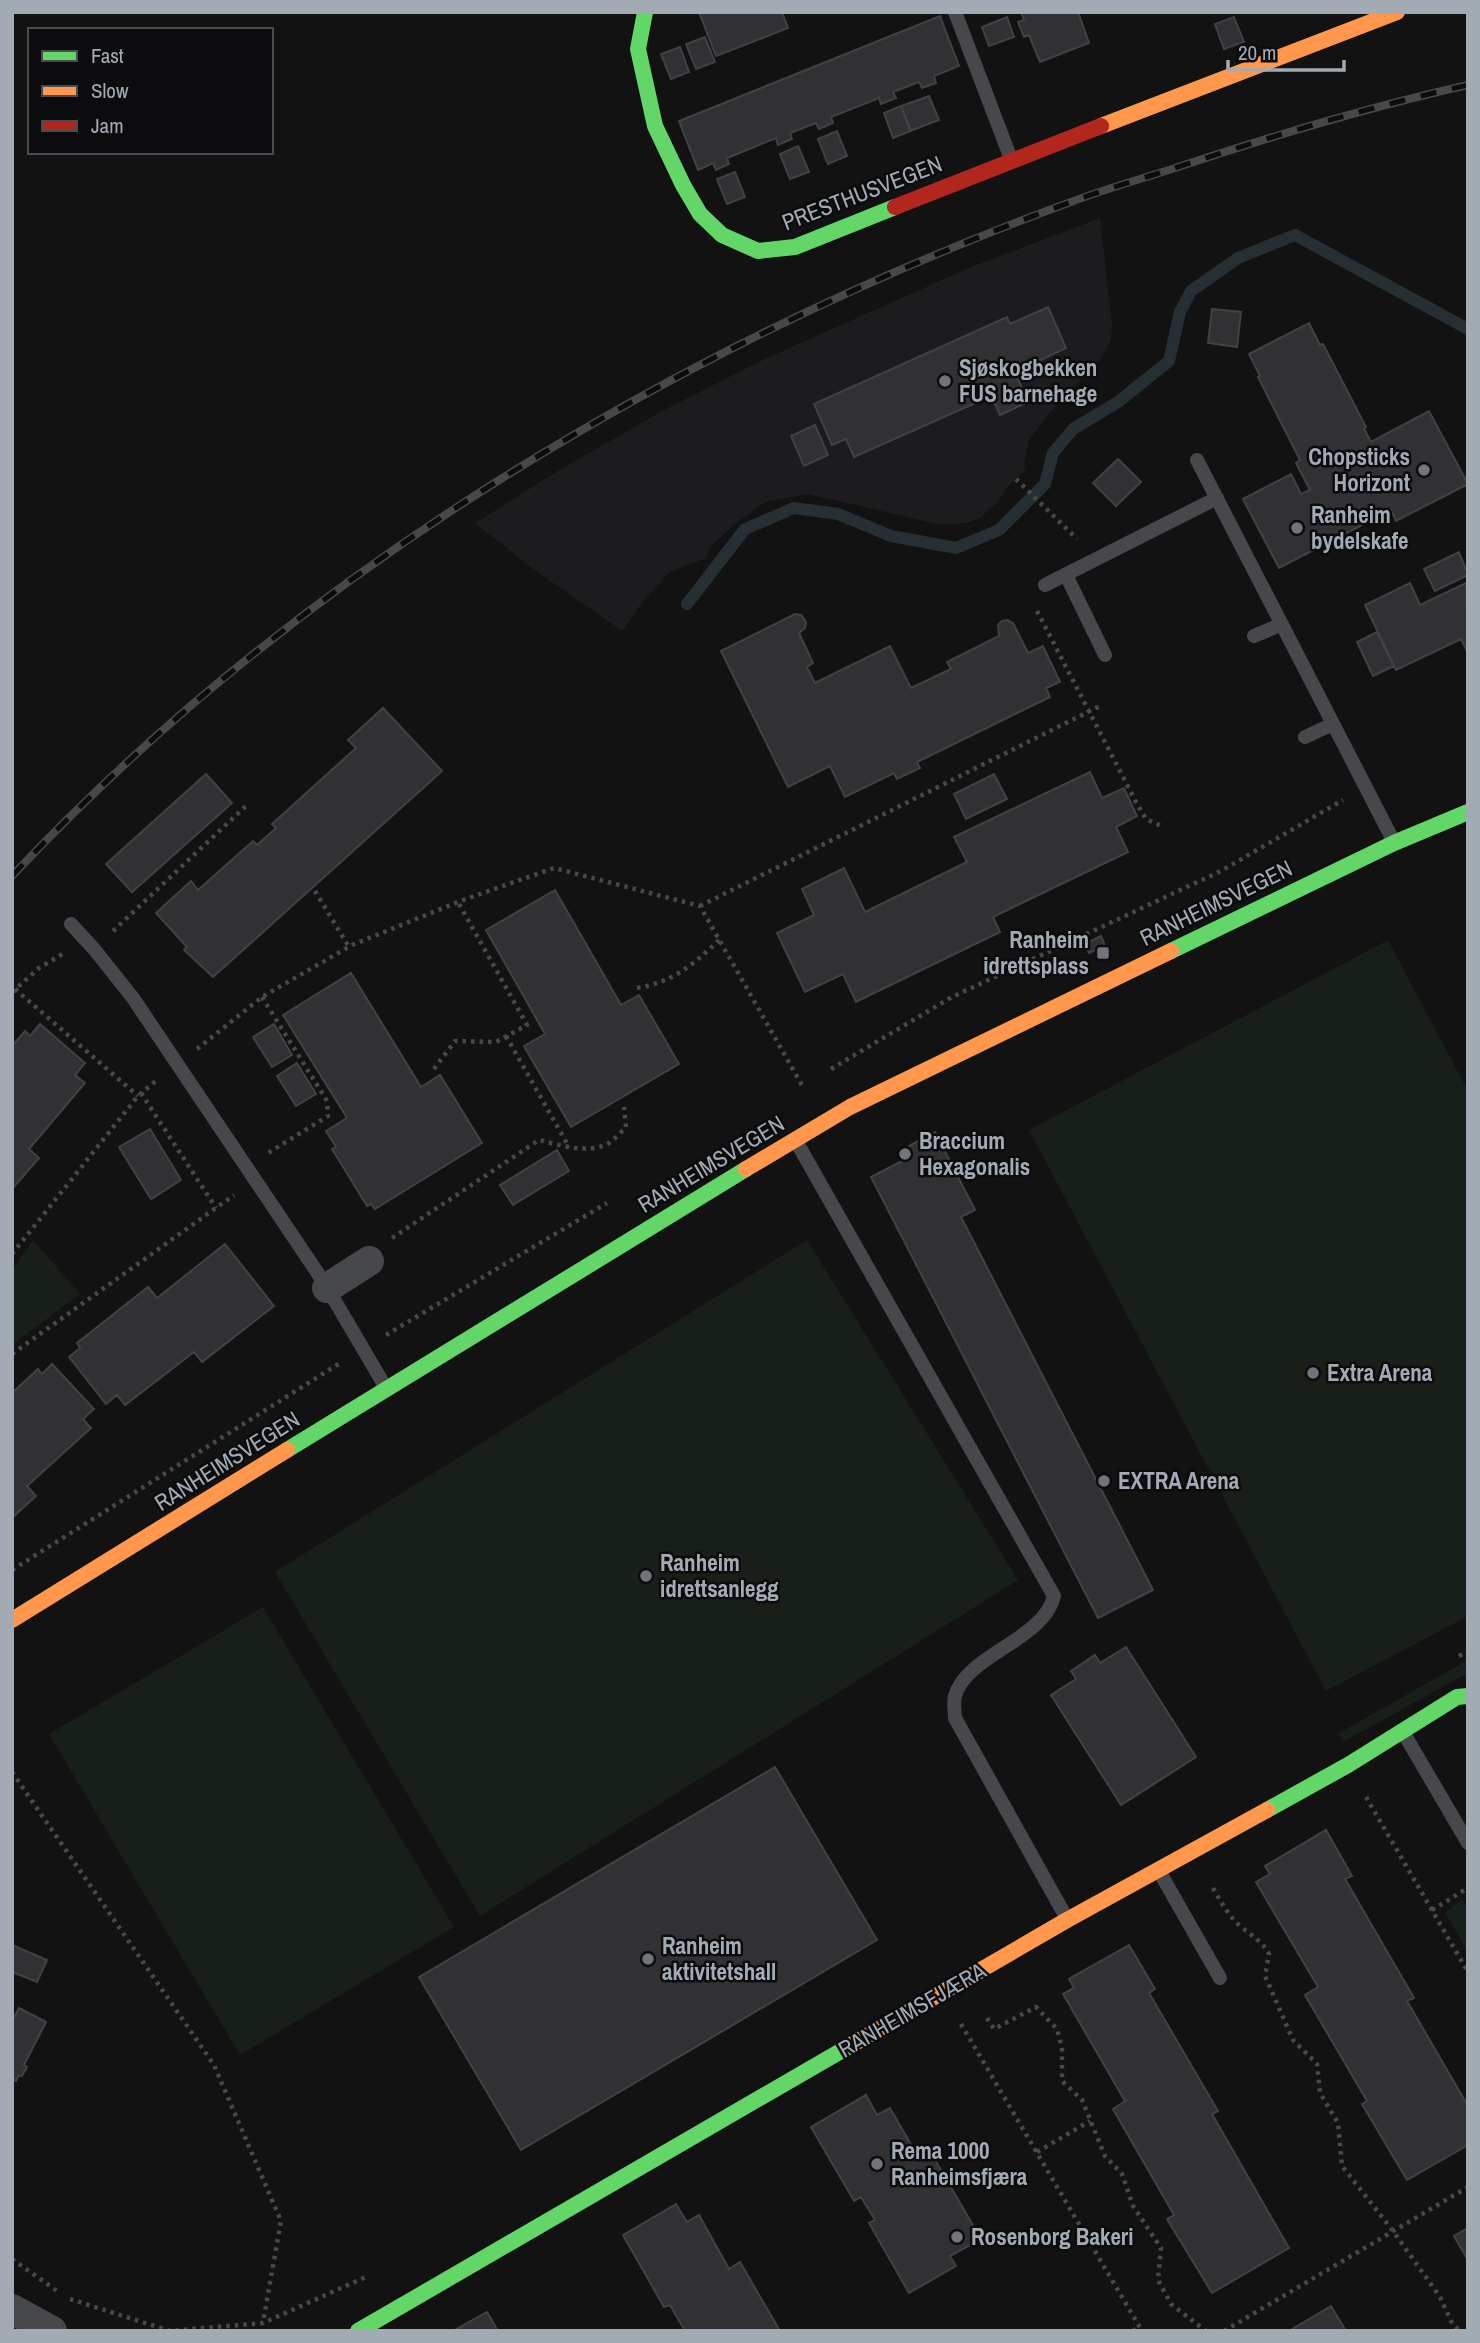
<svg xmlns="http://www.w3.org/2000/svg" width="1480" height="2343" viewBox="0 0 1480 2343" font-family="'Archivo Narrow',sans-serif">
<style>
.built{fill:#1c1c1e}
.green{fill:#181f19}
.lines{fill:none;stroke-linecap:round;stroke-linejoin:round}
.stream{stroke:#252f34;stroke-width:12}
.building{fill:#313133;stroke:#404246;stroke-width:2}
.path{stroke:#48494d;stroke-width:4.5;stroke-dasharray:3.5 5;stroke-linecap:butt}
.lane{stroke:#46484b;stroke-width:14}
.street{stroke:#46484b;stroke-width:30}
.fast{stroke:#63d668;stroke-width:16}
.slow{stroke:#ff974d;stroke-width:16}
.jam{stroke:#b3261e;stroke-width:16}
.rail-casing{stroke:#46484a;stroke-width:8}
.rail{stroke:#0c0c0e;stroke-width:5;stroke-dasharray:16;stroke-linecap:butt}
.poi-dot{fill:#70757b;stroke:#0c0c0e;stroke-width:2.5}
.labels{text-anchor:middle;stroke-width:5;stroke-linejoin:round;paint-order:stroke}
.street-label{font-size:23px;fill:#a2aab4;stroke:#0c0c0e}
.poi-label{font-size:23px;font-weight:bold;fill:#a2aab4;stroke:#0c0c0e;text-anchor:start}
</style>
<rect width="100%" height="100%" fill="#121212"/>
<path class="built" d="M1100 218 1112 325 1111 340 1100 360 1048 414 1029 440 1024 464 1025 471 1007 487 998 502 980 518 967 523 942 525 808 494 765 502 734 525 710 547 706 558 670 572 641 604 622 631 532 568 475 523 561 469 664 410 769 357 971 267Z"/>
<path class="green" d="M1388 940 1468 1091V1616L1326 1691 1029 1130Z
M33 1240 80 1294 12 1345V1270Z
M807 1240 1018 1580 480 1916 275 1572Z
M263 1607 454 1927 240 2055 49 1734Z
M1468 1660V1675H1464L1343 1742 1339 1733Z
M1462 1900 1468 1909V1952L1445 1912Z"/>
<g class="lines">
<path class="stream" d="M687 604 745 529 794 508 838 514 891 536 956 548 999 530 1045 484 1053 453 1073 429 1118 402 1169 361 1180 312 1191 291 1238 258 1295 235 1468 329"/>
</g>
<path class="building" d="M699 12H782L788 28 716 56Z
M1021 12H1078L1089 43 1040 62 1029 35 1024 37 1018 22 1024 20Z
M940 16 959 66 934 76 936 83 922 88 919 82 893 92 896 98 881 104 879 98 831 117 833 123 819 129 816 123 790 133 792 139 778 145 776 138 727 158 729 164 716 170 713 163 698 170 679 121Z
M1007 17 1014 37 989 46 982 27Z
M1234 17 1244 42 1224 49 1215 24Z
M705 37 715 62 696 69 686 44Z
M680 47 689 72 671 79 661 54Z
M929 96 939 120 910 131 901 106Z
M901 106 911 131 893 138 884 113Z
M837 131 847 156 828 164 818 139Z
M798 146 809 172 790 179 780 154Z
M735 172 745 197 727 204 717 179Z
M1048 307 1066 348 1015 372 1028 402 1000 415 991 396 854 457 846 439 832 445 814 404 1007 317 1010 324Z
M1212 309 1241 312 1237 347 1208 343Z
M1309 323 1320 345 1323 344 1366 427 1364 429 1371 442 1429 411 1468 484 1396 521 1391 510 1279 568 1243 499 1291 474 1301 494 1310 490 1296 463 1300 460 1258 377 1260 376 1249 354Z
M815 425 828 455 804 466 791 436Z
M1118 459 1141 482 1116 506 1093 483Z
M1459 552 1468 575 1435 591 1424 569Z
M1410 583 1420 605 1466 583 1468 653 1461 639 1396 670 1365 605Z
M795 614 801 615 806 622 805 628 799 633 813 663 807 667 815 683 890 646 911 688 951 669 947 662 999 636 998 625 1002 621 1007 620 1013 623 1028 653 1043 646 1060 682 1046 688 1050 697 917 762 920 768 897 779 894 773 845 797 830 766 788 787 721 651Z
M1377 632 1394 666 1373 676 1357 642Z
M383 708 442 771 213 977 184 950 187 947 156 913 191 881 198 890 253 841 257 845 276 828 272 824 356 748 348 740Z
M1090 772 1102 798 1124 788 1137 816 1116 827 1128 852 993 917 1000 932 856 1002 843 974 805 992 777 933 814 915 802 889 844 868 865 912 967 862 954 837Z
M206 774 232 803 132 892 106 864Z
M994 774 1007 799 966 819 954 794Z
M555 890 621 1005 639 995 679 1064 571 1127 524 1046 545 1034 486 930Z
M1101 936 1105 946 1089 953 1085 944Z
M351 973 421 1087 440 1075 482 1143 375 1209 371 1204 367 1206 332 1149 336 1147 326 1131 347 1118 283 1015Z
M40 1024 85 1063 75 1075 85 1083 29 1149 39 1158 12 1189V1046L25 1031 30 1036Z
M274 1024 292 1055 272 1067 253 1037Z
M297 1063 316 1094 296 1106 277 1076Z
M150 1129 181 1180 151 1199 119 1147Z
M935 1132 975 1210 961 1217 1153 1590 1098 1618 871 1177 912 1156 907 1147Z
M557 1150 569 1171 513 1205 500 1185Z
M225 1244 274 1306 202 1362 194 1352 125 1405 117 1395 106 1404 69 1357 80 1348 77 1343 148 1287 157 1298Z
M52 1364 94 1409 83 1419 91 1428 27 1486 36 1496 12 1518V1393L38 1369 42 1374Z
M1126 1647 1196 1757 1121 1805 1051 1695 1076 1679 1071 1671 1095 1655 1100 1663Z
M775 1767 877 1940 521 2150 419 1977Z
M1326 1830 1352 1876 1345 1879 1414 1998 1407 2001 1468 2106V2145L1407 2180 1362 2104 1367 2101 1305 1995 1318 1987 1256 1882 1270 1874 1265 1866Z
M12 1945 47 1960 37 1982 12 1972Z
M1129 1945 1155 1989 1149 1993 1218 2111 1212 2114 1289 2248 1212 2293 1167 2219 1174 2215 1113 2109 1125 2101 1063 1994 1074 1988 1069 1979Z
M19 2008 46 2022 24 2065 27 2067 22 2076 19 2075 16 2081 12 2079V2021Z
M866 2095 877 2115 890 2108 920 2160 931 2153 981 2239 950 2256 956 2266 909 2293 869 2223 875 2220 861 2197 854 2201 811 2127Z
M676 2204 687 2222 699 2215 729 2269 740 2262 780 2331H680L684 2329 670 2305 664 2307 623 2235Z
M1468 2228V2260L1454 2236Z
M1331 2306 1346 2331H1289Z
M487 2312 498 2331H453Z"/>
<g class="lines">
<path class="path" d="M1016 479 1077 539
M1037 611 1136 802 1146 819 1161 826
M315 891 349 947
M700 906 1102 705
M113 931 247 805
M637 988C673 982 693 965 719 940
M15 989 138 1096
M12 992 39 968 64 953
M262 997 327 1101 328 1116 268 1153
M506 1036 569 1147
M197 1049 262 997 352 945 463 900 554 868 700 906 803 1087
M434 1069 455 1041 496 1042 527 1025 458 902
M831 1069 952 997 1221 871 1343 800
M141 1093 216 1208
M392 1238 539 1140C560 1145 588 1155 609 1143 615 1139 621 1132 626 1127L624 1107
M12 1254 138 1096 157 1080
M386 1335 607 1203
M12 1354 234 1195
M12 1570 340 1363
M1459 1656 1468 1651
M12 1772 214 2065 281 2221 263 2322
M1366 1797 1468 1972
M1213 1888C1221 1902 1228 1915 1240 1926 1252 1936 1262 1941 1269 1954L1265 1976 1293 2040 1317 2064 1320 2093 1338 2123 1342 2166 1393 2231 1440 2297 1451 2321 1459 2331
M1432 1910 1468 1888
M987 2018 994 2029 1036 2007 1057 2029 1062 2048V2081L1082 2100 1105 2156 1122 2174 1133 2206 1161 2248 1158 2280 1171 2304 1206 2331
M961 2024 1142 2331
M1037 2152 1090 2121
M12 2259 60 2293
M70 2299 170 2331 263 2323 368 2276
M1133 2331 1140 2327
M1224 2331 1468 2187"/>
<path class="lane" d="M955 12 1011 159
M1197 460 1394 842
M1066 575 1105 655
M1045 585 1217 498
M1254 636 1282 624
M1305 737 1333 724
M71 924 94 949 133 998 325 1284 386 1388
M796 1141 1054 1596C1044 1640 966 1655 955 1696 953 1703 955 1712 955 1718L1066 1917
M1403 1732 1468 1843
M1159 1871 1220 1978"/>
<path class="street" d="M327 1288 369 1261
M12 2309 52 2331"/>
<path class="fast" d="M645 12 638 49 655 126 683 185 700 214 722 235 758 251 795 247 895 207
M1171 951 1394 843 1468 812
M287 1450 746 1169
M1267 1810 1348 1765 1457 1697 1468 1696
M358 2331 853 2044"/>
<path class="slow" d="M1101 126 1397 12
M746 1169 850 1107 1171 951
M12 1620 287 1450
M853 2044 1067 1920 1267 1810"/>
<path class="jam" d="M895 207 1101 126"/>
<defs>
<path id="rail" d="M12 876C298 572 680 344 1071 202 1105 189 1141 179 1175 168 1272 136 1369 107 1468 85"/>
</defs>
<use href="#rail" class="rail-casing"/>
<use href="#rail" class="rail"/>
</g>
<g class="poi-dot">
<circle cx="945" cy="381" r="7"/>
<circle cx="1424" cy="470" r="7"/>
<circle cx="1297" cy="528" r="7"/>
<rect x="1096" y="946" width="14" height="14" rx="3.5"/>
<circle cx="905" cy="1154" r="7"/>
<circle cx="1313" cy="1373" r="7"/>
<circle cx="1104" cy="1481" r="7"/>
<circle cx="646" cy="1576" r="7"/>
<circle cx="648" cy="1959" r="7"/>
<circle cx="877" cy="2164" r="7"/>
<circle cx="957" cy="2237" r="7"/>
</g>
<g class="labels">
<g class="street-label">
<text transform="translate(862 193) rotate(-21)" y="8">PRESTHUSVEGEN</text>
<text transform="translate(1216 903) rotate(-26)" y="8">RANHEIMSVEGEN</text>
<text transform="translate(711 1164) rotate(-31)" y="8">RANHEIMSVEGEN</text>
<text transform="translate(227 1461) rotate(-32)" y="8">RANHEIMSVEGEN</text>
<text transform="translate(912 2010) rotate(-30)" y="8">RANHEIMSFJÆRA</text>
</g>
<g class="poi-label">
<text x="959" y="376">Sjøskogbekken<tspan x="959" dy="26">FUS barnehage</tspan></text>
<text x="1410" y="465" text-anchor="end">Chopsticks<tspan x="1410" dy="26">Horizont</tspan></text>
<text x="1311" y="523">Ranheim<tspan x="1311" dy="26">bydelskafe</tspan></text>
<text x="1089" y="948" text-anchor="end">Ranheim<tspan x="1089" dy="26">idrettsplass</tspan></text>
<text x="919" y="1149">Braccium<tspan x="919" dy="26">Hexagonalis</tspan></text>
<text x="1327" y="1381">Extra Arena</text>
<text x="1118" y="1489">EXTRA Arena</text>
<text x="660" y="1571">Ranheim<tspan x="660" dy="26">idrettsanlegg</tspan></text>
<text x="662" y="1954">Ranheim<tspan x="662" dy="26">aktivitetshall</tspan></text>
<text x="891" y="2159">Rema 1000<tspan x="891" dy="26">Ranheimsfjæra</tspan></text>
<text x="971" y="2245">Rosenborg Bakeri</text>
</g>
</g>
<rect width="1480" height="2343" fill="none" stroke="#a2aab4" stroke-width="28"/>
<rect x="28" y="28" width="245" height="126" fill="#0c0c0e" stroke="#484b50" stroke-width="2"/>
<rect x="42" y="51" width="35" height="10" fill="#63d668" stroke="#484b50" stroke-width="2"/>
<text x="91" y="63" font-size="21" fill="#a2aab4">Fast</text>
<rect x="42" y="86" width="35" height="10" fill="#ff974d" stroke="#484b50" stroke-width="2"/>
<text x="91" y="98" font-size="21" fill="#a2aab4">Slow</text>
<rect x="42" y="121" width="35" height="10" fill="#b3261e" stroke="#484b50" stroke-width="2"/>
<text x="91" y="133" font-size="21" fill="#a2aab4">Jam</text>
<path d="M1228 60v10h116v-10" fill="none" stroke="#a2aab4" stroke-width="3.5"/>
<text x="1238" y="60" font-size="21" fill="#a2aab4" stroke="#0c0c0e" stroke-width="5" paint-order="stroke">20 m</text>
</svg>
